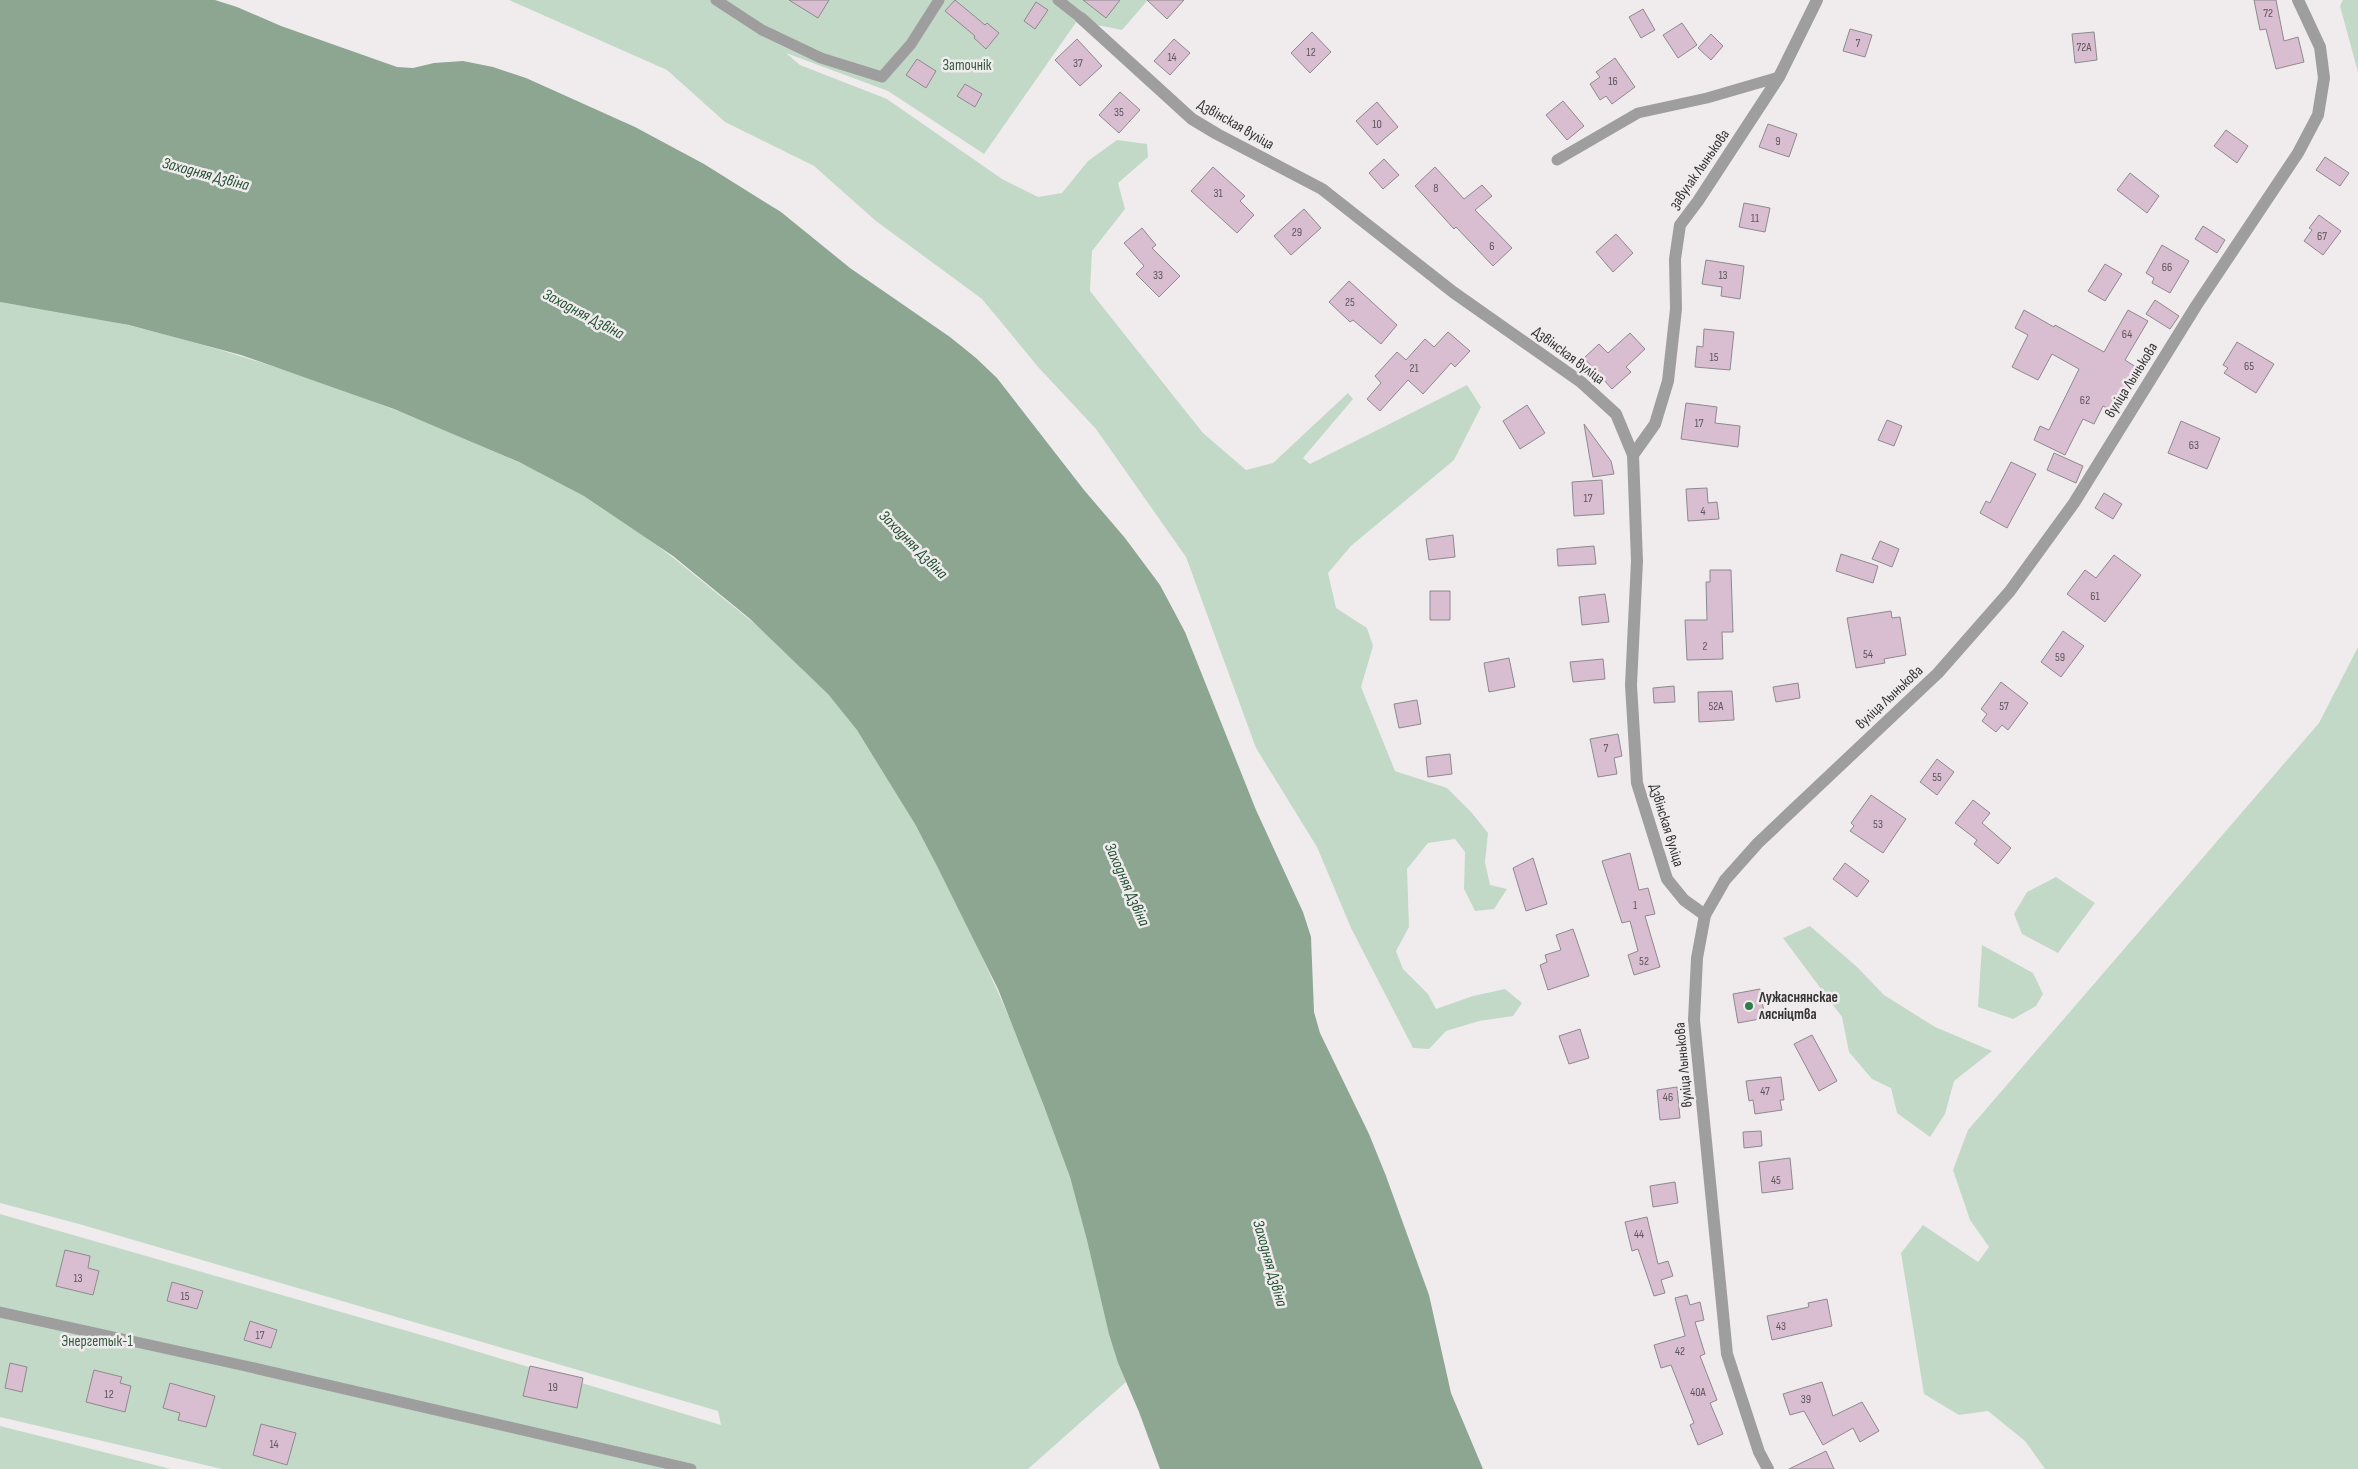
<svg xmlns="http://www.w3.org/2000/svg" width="2358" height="1469" viewBox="0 0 2358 1469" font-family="'Sofia Sans Condensed',sans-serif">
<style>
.green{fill:#c3d9c8}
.water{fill:#8ca692}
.building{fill:#d9bdd1;stroke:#8d8a8c}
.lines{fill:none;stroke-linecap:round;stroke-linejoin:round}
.service{stroke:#9f9e9f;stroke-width:11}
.minor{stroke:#9f9e9f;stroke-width:12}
.tertiary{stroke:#9f9e9f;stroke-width:12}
.poi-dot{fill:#2f7c4c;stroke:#f0ecee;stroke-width:2}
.labels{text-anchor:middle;stroke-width:5;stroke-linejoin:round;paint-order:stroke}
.number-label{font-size:12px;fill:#5e565c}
.park-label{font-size:15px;fill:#305d3e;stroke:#f0ecee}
.street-label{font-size:15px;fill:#353435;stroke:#f0ecee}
.poi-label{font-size:15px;font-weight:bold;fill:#353435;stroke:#f0ecee;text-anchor:start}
.water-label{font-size:16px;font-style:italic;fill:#255234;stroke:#f0ecee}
</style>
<rect width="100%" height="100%" fill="#f0ecee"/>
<path class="green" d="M509 0H1148L1122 30 1077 21 984 154 888 91 786 53 800 65 887 99 1002 179 1038 197 1062 193 1088 161 1117 140 1147 144 1148 157 1118 183 1125 209 1092 251 1090 291 1203 433 1246 470 1273 463 1348 393 1353 399 1303 458 1310 464 1467 385 1481 407 1454 460 1351 546 1328 573 1336 608 1367 628 1373 646 1361 687 1395 771 1447 788 1472 813 1488 833 1485 862 1490 885 1507 889 1494 909 1475 911 1464 889 1465 852 1455 839 1428 843 1407 869 1409 927 1396 951 1403 969 1428 994 1436 1009 1473 996 1505 989 1522 1003 1513 1016 1479 1021 1446 1031 1429 1049 1413 1048 1351 928 1317 847 1256 748 1186 557 1096 429 1039 368 982 299 876 221 814 166 725 122 667 70Z
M2343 0H2358V72L2340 6Z
M0 302C44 310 89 315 132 326 241 353 346 389 450 432 488 449 527 465 564 484 618 513 667 552 714 591 766 632 820 677 858 731 899 790 933 856 965 921 1005 1004 1041 1089 1070 1177 1089 1238 1102 1301 1118 1363L1126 1382 1028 1469H222L0 1417V1214L449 1343 721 1425 718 1411 79 1224 0 1203Z
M2358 647V1469H2045L2025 1441 1988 1411 1959 1415 1924 1394 1901 1253 1923 1225 1978 1262 1989 1247 1970 1220 1953 1170 1968 1130 2319 723Z
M2056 877 2095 903 2058 953 2022 934 2014 914 2027 892Z
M1810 926 1857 967 1884 995 1935 1027 1992 1051 1954 1081 1945 1114 1930 1137 1897 1113 1891 1088 1872 1079 1849 1052 1842 1017 1783 938Z
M1982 945 2033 973 2043 994 2036 1006 2013 1019 1978 1007Z
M0 1426 171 1469H0Z"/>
<path class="water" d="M0 0H215L237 7 281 26 397 67 413 68 434 63 463 61 493 67 526 78 635 127 704 164 781 212 850 268 950 337 976 358 997 378 1084 490 1125 538 1160 585 1185 632 1256 810 1303 912 1311 937 1314 1012 1320 1033 1369 1134 1386 1176 1429 1295 1451 1393 1483 1469H1160L1139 1412 1118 1363 1109 1334 1087 1240 1070 1177 1044 1106 998 989 938 868 915 824 857 730 828 694 749 618 673 556 584 496 519 462 394 409 241 355 129 325 0 302Z"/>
<path class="building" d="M789 0H829L818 18Z
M955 0 985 25 987 23 999 33 986 49 974 38 975 36 945 11Z
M1083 0H1120L1106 18Z
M1147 0H1184L1167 19Z
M2254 0H2276L2284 41 2298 37 2304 62 2276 69 2266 29 2260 30Z
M1036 2 1048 10 1035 29 1024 21Z
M1643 9 1655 30 1641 38 1629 17Z
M1682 23 1697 45 1678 58 1663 35Z
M1850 29 1872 35 1865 57 1843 51Z
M1312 32 1331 52 1310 73 1291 53Z
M2094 32 2097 60 2075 63 2072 34Z
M1711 34 1723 46 1711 60 1698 48Z
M1077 39 1102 66 1080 86 1055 60Z
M1174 39 1190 53 1170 75 1154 61Z
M1615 58 1635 87 1612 104 1606 96 1600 100 1590 84 1600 77 1596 72Z
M917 59 936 71 926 88 906 75Z
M965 84 982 94 975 107 957 96Z
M1120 92 1140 110 1119 133 1099 115Z
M1563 101 1584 126 1567 140 1546 115Z
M1377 102 1398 127 1377 145 1356 121Z
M1768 124 1797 134 1789 157 1759 147Z
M2226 130 2248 146 2237 163 2214 146Z
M2325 157 2349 173 2340 186 2316 170Z
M1384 159 1399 175 1383 189 1369 173Z
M1213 167 1245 196 1240 201 1254 215 1237 233 1191 191Z
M1435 167 1464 199 1482 185 1492 196 1475 210 1512 248 1493 266 1456 227 1454 229 1415 186Z
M2130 173 2159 196 2147 213 2117 190Z
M1744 203 1770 208 1765 232 1739 227Z
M1304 209 1321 228 1291 255 1274 236Z
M2319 215 2341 231 2323 255 2304 241 2312 230 2309 228Z
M2203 226 2225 240 2217 253 2195 239Z
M1142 228 1156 245 1152 248 1180 276 1159 297 1136 274 1144 266 1124 243Z
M1616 234 1633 253 1613 272 1596 252Z
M2162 245 2189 261 2170 293 2152 283 2154 278 2146 273Z
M1706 260 1744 266 1740 299 1721 296 1722 287 1702 284Z
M2105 264 2122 274 2105 301 2088 291Z
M1349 281 1397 325 1381 344 1353 320 1350 322 1329 302Z
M2155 300 2179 316 2170 329 2146 314Z
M2024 310 2054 327 2055 325 2104 352 2128 310 2148 321 2125 360 2142 371 2134 383 2132 382 2117 413 2103 406 2094 424 2083 419 2065 455 2034 440 2040 426 2049 430 2079 369 2052 354 2038 380 2012 367 2028 335 2015 328Z
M1704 329 1734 332 1730 370 1695 367 1697 346 1703 347Z
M1448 332 1470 351 1455 367 1451 363 1423 394 1408 380 1380 411 1367 399 1381 383 1375 376 1397 352 1406 360 1425 339 1434 347Z
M1630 333 1645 349 1626 367 1631 372 1612 389 1584 358 1599 344 1608 353Z
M2237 342 2274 364 2256 393 2224 373 2228 368 2223 365Z
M1686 403 1717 407 1715 423 1740 426 1738 447 1681 439Z
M1527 405 1545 433 1520 449 1503 421Z
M1887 420 1902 426 1894 446 1878 440Z
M2181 421 2220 438 2207 469 2168 453Z
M1584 424 1611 461 1614 474 1593 477Z
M2054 453 2083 466 2076 483 2047 470Z
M2011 462 2036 474 2007 528 1980 513 1986 501 1990 503Z
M1602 480 1604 514 1574 516 1572 482Z
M1707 488 1708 503 1717 502 1719 519 1688 521 1686 489Z
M2104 493 2122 504 2113 519 2095 508Z
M1453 535 1455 557 1429 560 1426 539Z
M1880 541 1899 549 1892 567 1872 559Z
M1594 546 1596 564 1558 566 1557 549Z
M1841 554 1878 566 1873 583 1836 571Z
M2114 555 2141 575 2105 622 2067 594 2085 570 2096 578Z
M1710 570H1731L1733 632H1722L1723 659 1687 660 1685 620H1707L1706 582H1710Z
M1430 591H1450V620H1430Z
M1605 594 1609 622 1582 625 1579 597Z
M1891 611 1892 618 1900 617 1906 655 1884 659 1885 663 1856 668 1847 618Z
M2063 631 2084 646 2061 677 2041 662Z
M1509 658 1515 687 1489 692 1484 663Z
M1603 659 1605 679 1573 682 1570 662Z
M2001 682 2028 703 2008 730 2002 725 1996 732 1982 721 1987 714 1981 709Z
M1798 683 1800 698 1776 702 1773 687Z
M1674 686 1675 702 1654 703 1653 688Z
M1732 691 1734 720 1699 722 1698 692Z
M1417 700 1421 724 1399 728 1394 704Z
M1618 734 1622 756 1614 758 1617 774 1598 777 1590 739Z
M1450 754 1452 774 1428 777 1426 757Z
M1937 759 1954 772 1937 795 1920 782Z
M1871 795 1906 819 1883 853 1850 831 1854 826 1851 823Z
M1973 800 1990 813 1982 823 2011 848 1998 864 1974 844 1977 840 1955 823Z
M1630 853 1639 890 1648 888 1655 914 1645 916 1660 967 1634 975 1628 955 1638 951 1630 921 1622 923 1602 861Z
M1533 858 1547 904 1526 911 1513 868Z
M1845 863 1869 881 1857 897 1833 879Z
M1573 929 1589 976 1548 990 1540 965 1547 962 1545 955 1561 950 1556 935Z
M1760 989 1765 1018 1738 1023 1733 994Z
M1580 1029 1589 1058 1569 1064 1559 1036Z
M1812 1035 1837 1081 1819 1091 1794 1044Z
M1781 1077 1784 1100H1780L1782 1110 1755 1114 1753 1100 1749 1101 1746 1081Z
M1677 1087 1680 1118 1660 1120 1657 1090Z
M1761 1131 1762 1146 1744 1148 1743 1132Z
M1790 1158 1793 1189 1762 1193 1759 1162Z
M1675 1182 1678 1203 1653 1207 1650 1186Z
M1647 1217 1658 1264 1668 1261 1673 1276 1661 1280 1665 1293 1654 1296 1638 1249 1632 1251 1625 1222Z
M65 1250 90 1256 88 1268 99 1271 93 1295 56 1286Z
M172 1282 203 1291 197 1309 167 1301Z
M1687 1295 1690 1305 1700 1302 1704 1320 1695 1322 1705 1354 1700 1356 1717 1400 1710 1403 1723 1434 1698 1445 1690 1425 1694 1423 1671 1365 1661 1368 1654 1345 1685 1336 1675 1298Z
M1827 1299 1832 1326 1772 1340 1767 1316 1809 1307 1808 1303Z
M250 1321 277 1330 271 1348 244 1340Z
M10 1363 27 1367 22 1392 5 1388Z
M530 1366 583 1378 577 1408 523 1396Z
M94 1370 122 1377 120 1383 131 1386 125 1412 86 1402Z
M1822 1382 1833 1416 1862 1402 1879 1431 1860 1442 1853 1428 1823 1445 1804 1411 1790 1415 1783 1394Z
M170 1383 215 1396 206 1427 178 1420 180 1413 163 1408Z
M261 1424 296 1433 287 1465 253 1455Z
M1826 1451 1834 1469H1789Z"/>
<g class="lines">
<path class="service" d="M716 0 762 30 821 58 882 77 911 44 939 0
M1058 0 1081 18
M1557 160 1638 113 1707 98 1779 77
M0 1312 241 1365 691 1469"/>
<path class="minor" d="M1081 18 1192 119 1217 134 1322 189 1453 292 1581 382 1616 414 1633 455 1637 561 1631 685 1637 783 1667 879 1684 900 1705 915
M1633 455 1655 424 1668 381 1676 309 1675 259 1680 225 1698 201 1779 77 1817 0"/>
<path class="tertiary" d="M1768 1469 1759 1452 1727 1354 1694 1020 1697 958 1705 915 1725 880 1758 843 1938 673 2010 591 2074 503 2196 306 2298 153 2318 115 2324 78 2320 47 2298 0"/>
</g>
<circle class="poi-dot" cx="1749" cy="1006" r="5"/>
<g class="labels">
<g class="number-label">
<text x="2268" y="17">72</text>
<text x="1858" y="47">7</text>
<text x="2084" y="51">72А</text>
<text x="1311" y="56">12</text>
<text x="1172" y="61">14</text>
<text x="1078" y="67">37</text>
<text x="1613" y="85">16</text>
<text x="1119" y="116">35</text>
<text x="1377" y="128">10</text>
<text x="1778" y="145">9</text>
<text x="1436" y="192">8</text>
<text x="1218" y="197">31</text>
<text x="1755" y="222">11</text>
<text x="1297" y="236">29</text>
<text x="2322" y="240">67</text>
<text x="1492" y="250">6</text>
<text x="2167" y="271">66</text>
<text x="1158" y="279">33</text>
<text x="1723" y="279">13</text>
<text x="1350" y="306">25</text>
<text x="2127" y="338">64</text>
<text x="1714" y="361">15</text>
<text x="2249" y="370">65</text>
<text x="1414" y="372">21</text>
<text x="2085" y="404">62</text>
<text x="1699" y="427">17</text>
<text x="2194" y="449">63</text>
<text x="1588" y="502">17</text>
<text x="1703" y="515">4</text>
<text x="2095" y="600">61</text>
<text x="1705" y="650">2</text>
<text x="1868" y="658">54</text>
<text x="2060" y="661">59</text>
<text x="1716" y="710">52А</text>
<text x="2004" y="710">57</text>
<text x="1606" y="752">7</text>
<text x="1937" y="781">55</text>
<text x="1878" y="828">53</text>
<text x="1635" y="909">1</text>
<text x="1644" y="965">52</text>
<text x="1765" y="1095">47</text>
<text x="1668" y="1101">46</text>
<text x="1776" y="1184">45</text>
<text x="1639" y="1238">44</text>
<text x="78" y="1282">13</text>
<text x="185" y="1300">15</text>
<text x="1781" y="1330">43</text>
<text x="260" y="1339">17</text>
<text x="1680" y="1355">42</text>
<text x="553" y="1391">19</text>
<text x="1698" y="1396">40А</text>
<text x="109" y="1398">12</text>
<text x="1806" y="1403">39</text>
<text x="274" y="1448">14</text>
</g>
<g class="park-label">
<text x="967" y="70">Заточнік</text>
<text x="97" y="1346">Энергетык-1</text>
</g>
<g class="street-label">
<text transform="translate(1236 124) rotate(30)" y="5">Дзвінская вуліца</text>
<text transform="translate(1699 169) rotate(-55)" y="5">завулак Лынькова</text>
<text transform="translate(1569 355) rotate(37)" y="5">Дзвінская вуліца</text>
<text transform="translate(2131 380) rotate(-58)" y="5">вуліца Лынькова</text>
<text transform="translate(1889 697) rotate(-43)" y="5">вуліца Лынькова</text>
<text transform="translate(1667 825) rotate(73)" y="5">Дзвінская вуліца</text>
<text transform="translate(1683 1065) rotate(-95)" y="5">вуліца Лынькова</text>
</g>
<g class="poi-label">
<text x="1759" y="1002">Лужаснянскае<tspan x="1759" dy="17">лясніцтва</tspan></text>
</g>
<g class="water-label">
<text transform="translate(206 173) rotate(15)" y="6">Заходняя Дзвіна</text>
<text transform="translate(584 313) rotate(28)" y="6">Заходняя Дзвіна</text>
<text transform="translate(914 544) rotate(45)" y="6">Заходняя Дзвіна</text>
<text transform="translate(1128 884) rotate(66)" y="6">Заходняя Дзвіна</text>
<text transform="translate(1271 1263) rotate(74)" y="6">Заходняя Дзвіна</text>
</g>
</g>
</svg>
